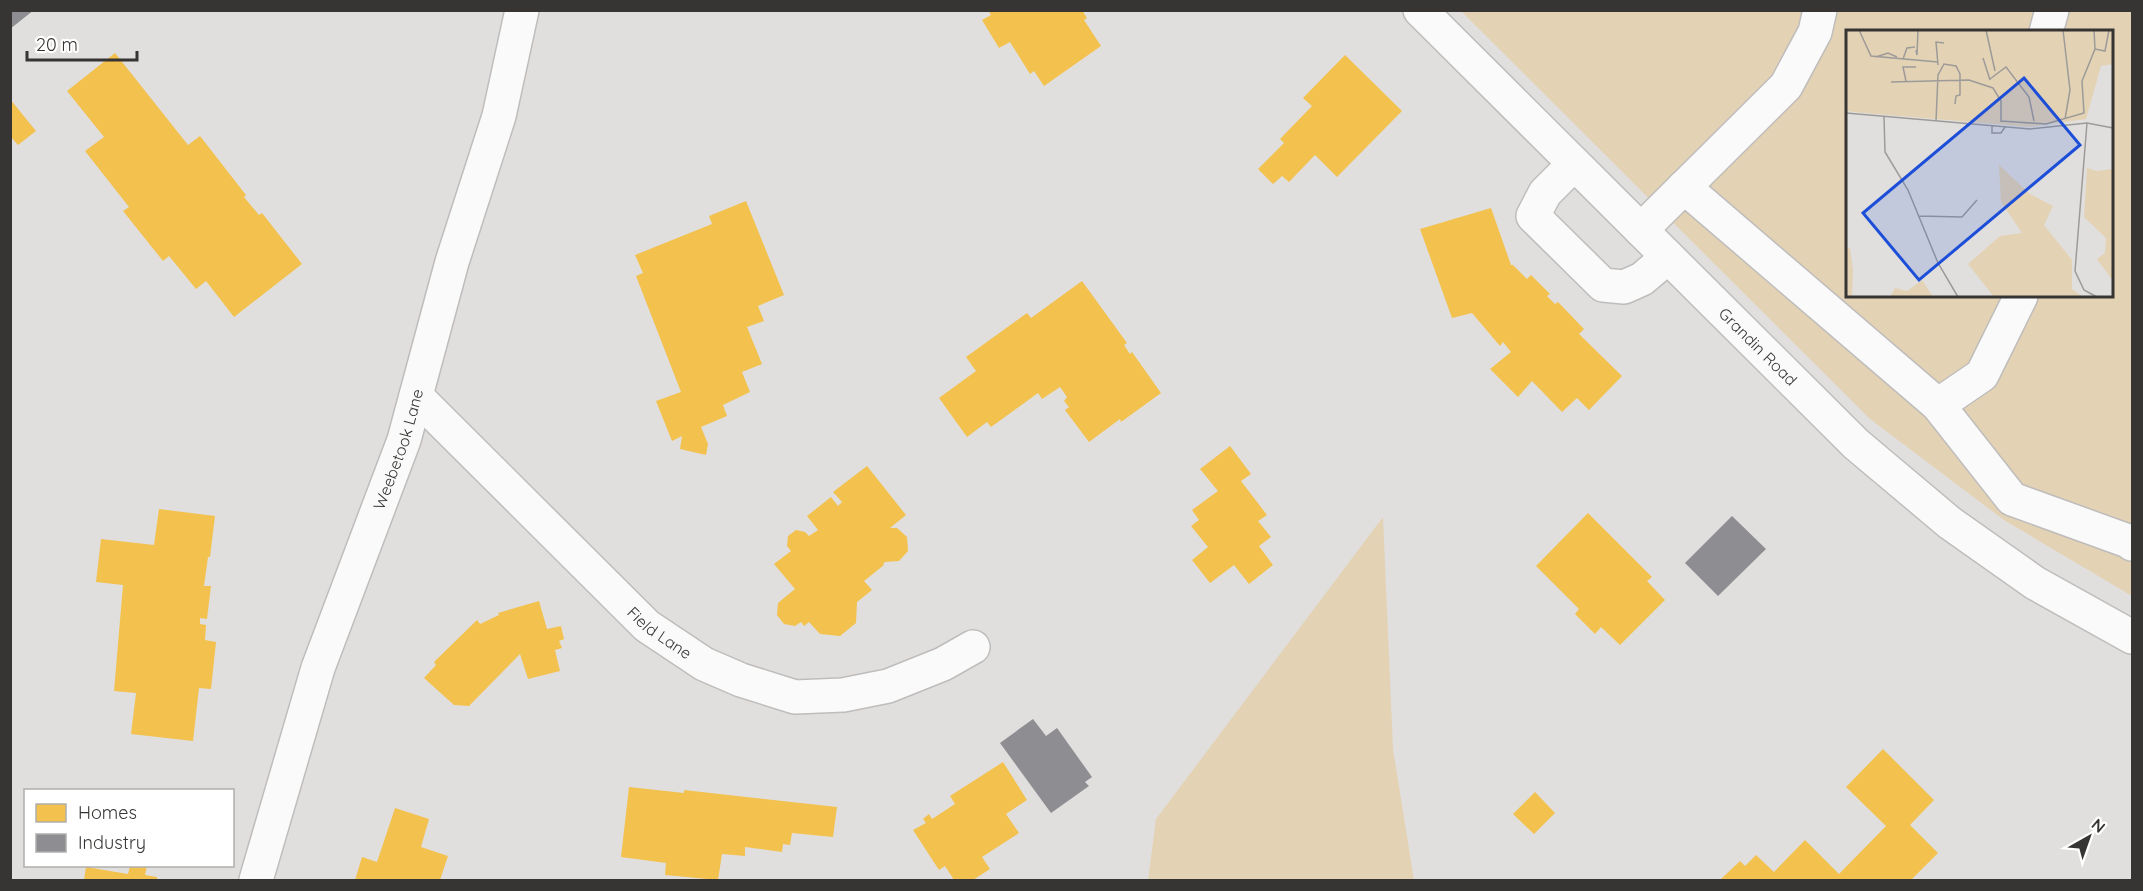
<svg xmlns="http://www.w3.org/2000/svg" width="2143" height="891" viewBox="0 0 2143 891" font-family="Quicksand,sans-serif">
<style>
.green{fill:#e3d2b4;fill-rule:evenodd}
.homes{fill:#f2c14e}
.industry{fill:#8d8d92}
.lines{fill:none;stroke-linecap:round;stroke-linejoin:round}
.minor-casing{stroke:#bfbdbc;stroke-width:36}
.minor{stroke:#fafafa;stroke-width:33}
.labels{text-anchor:middle;stroke-width:6;stroke-linejoin:round;paint-order:stroke}
.street-label{font-size:16px;fill:#363533;stroke:#fff}
.inset-road{fill:none;stroke:#9d9b99;stroke-width:1.5}
.view{fill:#1d4ed8;fill-opacity:0.15;stroke:#1d4ed8;stroke-width:3}
.inset-edge{fill:none;stroke:#363533;stroke-width:3}
</style>
<rect width="100%" height="100%" fill="#e1dfdd"/>
<path class="green" d="M1461 11H2132V596L2004 520 1870 419ZM1848 32H2112V296H1848Z
M1383 517 1393 749 1414 880H1148L1156 819Z"/>
<path class="homes" d="M988 10H1082L1087 18 1084 20 1101 46 1044 86 1034 71 1030 74 1010 42 999 48 982 20 991 15Z
M115 53 188 145 200 136 246 195 244 197 259 215 262 213 302 264 234 317 206 281 196 289 169 256 163 261 123 211 129 207 85 151 104 137 67 91Z
M1345 55 1402 111 1337 177 1315 155 1289 182 1282 176 1273 184 1258 169 1284 143 1280 139 1312 106 1303 98Z
M10 99 36 131 18 145 10 136Z
M746 201 784 295 758 306 764 321 747 327 762 364 742 372 750 392 723 405 727 416 701 427 708 444 706 455 680 449 682 436 672 441 656 401 681 392 636 276 643 273 635 255 712 224 709 216Z
M1491 208 1511 265H1513L1527 279 1531 275 1550 294 1547 296 1555 304 1558 302 1584 329 1579 334 1622 376 1589 410 1577 398 1562 412 1532 381 1518 397 1490 369 1511 352 1503 342 1500 346 1472 313 1452 318 1420 229Z
M1082 281 1127 343 1124 345 1130 354 1132 352 1161 393 1121 422 1120 419 1089 442 1065 410 1069 407 1064 401 1067 397 1060 387 1042 399 1038 393 991 427 987 422 967 437 939 398 976 371 966 357 1027 313 1031 318Z
M1230 446 1251 474 1241 481 1267 515 1258 521 1271 537 1259 546 1273 565 1249 584 1234 565 1210 583 1192 560 1208 547 1191 526 1199 520 1192 510 1218 491 1200 469Z
M867 466 906 515 890 528H897L907 537 908 551 899 561 885 562 883 564 884 565 864 581 872 590 857 602 856 623 840 636 820 634 809 622 804 626 801 622 795 626 784 624 777 615 778 603 795 589 774 564 791 551 787 546 788 536 796 530 805 532 809 536 818 530 807 516 831 497 838 506 842 502 833 492Z
M159 509 215 516 210 557H208L204 586H211L207 619 200 618V624L206 625 205 640 216 642 211 689 199 688 193 741 131 734 136 693 114 691 123 585 96 582 101 539 154 545Z
M1588 513 1652 577 1647 581 1665 600 1620 645 1601 627 1595 634 1575 614 1579 609 1536 566Z
M539 601 547 629 561 626 564 639 559 641 562 648 555 650 560 671 528 679 520 654 469 706 454 705 424 678 436 665 434 662 477 620 480 624 499 615 498 613Z
M1883 749 1934 800 1910 825 1938 853 1911 880H1720L1740 861 1745 866 1756 855 1774 872 1805 840 1839 874 1886 826 1846 787Z
M1003 762 1027 800 1006 814 1019 833 982 857 990 869 973 880H954L945 866 939 870 913 830 926 823 923 819 929 814 932 819 955 804 950 796Z
M629 787 684 793V790L837 807 833 837 792 833 790 845 783 844 782 852 745 847V856L722 854 718 880 665 875 666 863 621 857Z
M1535 792 1555 813 1534 834 1513 814Z
M395 808 429 819 421 847 448 856 440 880H355L362 857 377 862Z
M130 866H147L145 875 157 877V880H84L86 867 128 874Z"/>
<path class="industry" d="M10 10H34L10 29Z
M1732 516 1766 549 1718 596 1685 563Z
M1033 719 1046 736 1057 728 1092 777 1085 782 1089 786 1051 813 1000 743Z"/>
<g class="lines">
<defs>
<g id="minor">
<path id="s1" d="M1420 10 1856 444 1950 523 2035 583 2132 637"/>
<path d="M2046 32 2052 10"/>
<path d="M1574 164 1545 193 1533 216 1603 285 1624 287 1642 279 1668 257"/>
<path d="M1684 187 1938 405 2012 499 2128 541 2132 544"/>
<path d="M1641 230 1786 86 1815 32 1820 10"/>
<path id="s2" d="M416 396 647 626 704 664 741 680 795 697 843 695 888 686 943 664 973 647"/>
<path d="M1938 405 1982 375 2021 296"/>
<path id="s3" d="M256 880 318 668 404 440 452 262 499 116 522 10"/>
</g>
</defs>
<use href="#minor" class="minor-casing"/>
<use href="#minor" class="minor"/>
</g>
<g class="labels">
<g class="street-label">
<text dy="6" stroke="none"><textPath href="#s1" startOffset="477">Grandin Road</textPath></text>
<text dy="6" stroke="none"><textPath href="#s3" startOffset="454">Weebetook Lane</textPath></text>
<text dy="6" stroke="none"><textPath href="#s2" startOffset="340">Field Lane</textPath></text>
</g>
</g>
<g transform="translate(1846 30)">
<rect width="267" height="267" fill="#e1dfdd"/>
<path d="M0 0H267V34L255 36 240 89 184 97 7 82 0 80ZM153 135 184 164 207 176 198 195 226 230V259L237 267H148L122 234 154 206 176 203 155 172ZM241 138 251 141 267 139V251L251 229 259 223 260 208 238 187ZM0 218H4L7 240 6 267H0ZM76 250 87 267H44L49 258 61 261Z" fill="#e3d2b4"/>
<path class="inset-road" d="M13 0 25 26 92 32M140 0 149 41M217 0 224 60 219 89M249 19 259 21 263 0M70 20 71 25 72 0M30 27 42 23 51 27M137 28 144 50M57 29 61 18 69 17M92 35 90 12 98 13M144 49 160 37 183 67 188 91M60 51 57 37H70M45 52 123 50 147 58 155 71V92M0 83 184 99 241 93 267 98M38 87 39 122 62 160 92 233 112 267M90 91 92 45 98 34 110 36 114 44V65L110 66 109 74M155 91 200 94 238 83 236 51 249 19 248 0M241 93 229 241 238 260 251 267M146 96V103H155L159 97M73 186 116 187 131 170"/>
<path class="view" d="M178 48 234 115 73 250 17 183Z"/>
<rect width="267" height="267" class="inset-edge"/>
</g>
<rect width="2143" height="891" fill="none" stroke="#363533" stroke-width="24"/>
<rect x="24" y="789" width="210" height="78" fill="#ffffff" stroke="#afaead" stroke-width="1.5"/>
<rect x="36" y="804" width="30" height="18" fill="#f2c14e" stroke="#afaead" stroke-width="1.5"/>
<text x="78" y="819" font-size="18" fill="#363533">Homes</text>
<rect x="36" y="834" width="30" height="18" fill="#8d8d92" stroke="#afaead" stroke-width="1.5"/>
<text x="78" y="849" font-size="18" fill="#363533">Industry</text>
<g transform="translate(2089 837) rotate(40)" stroke="#ffffff" stroke-width="4.5" paint-order="stroke">
<path d="M0-4.5L10 22L0 15L-10 22Z" fill="#363533"/>
<text y="-9" font-size="16" font-weight="bold" text-anchor="middle" fill="#363533">N</text>
</g>
<path d="M27 51v9h110v-9" fill="none" stroke="#363533" stroke-width="3"/>
<text x="36" y="51" font-size="18" fill="#363533" stroke="#ffffff" stroke-width="4.5" paint-order="stroke">20 m</text>
</svg>
